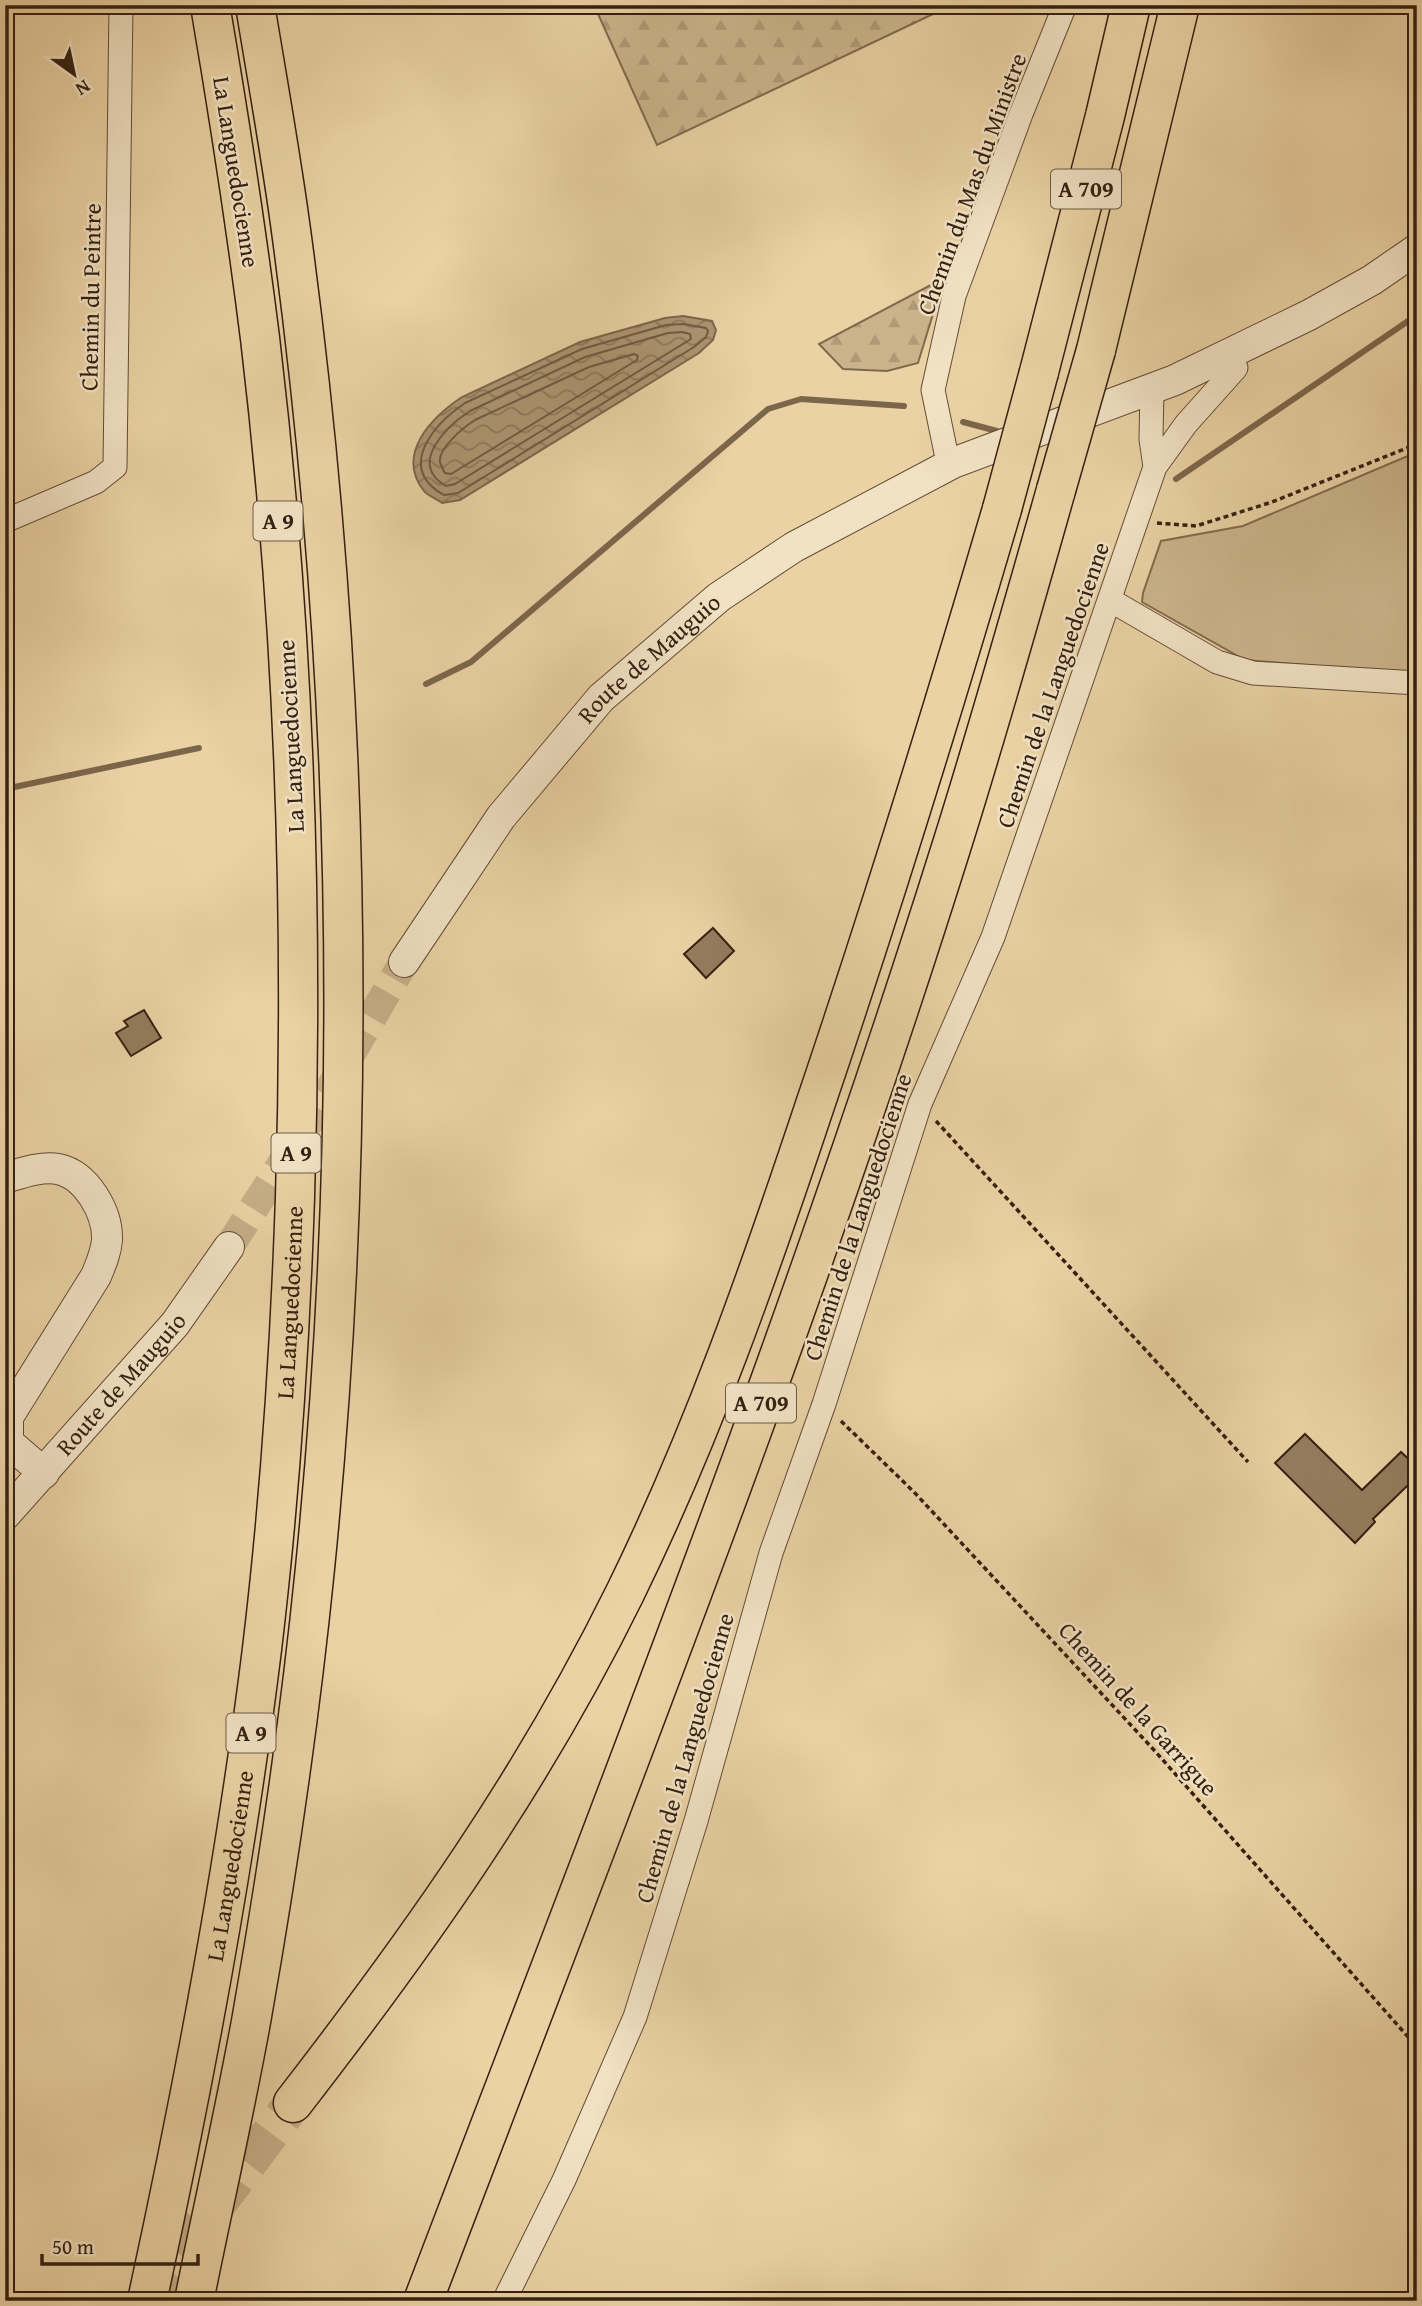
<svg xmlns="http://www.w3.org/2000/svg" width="1422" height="2306" viewBox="0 0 1422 2306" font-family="'Gentium Book Plus',serif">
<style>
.green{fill:#cbb48b;stroke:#806a4e;stroke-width:2}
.forest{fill:url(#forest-firs);stroke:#806a4e;stroke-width:2}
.water{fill:url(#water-waves);stroke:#7c664b;stroke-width:2}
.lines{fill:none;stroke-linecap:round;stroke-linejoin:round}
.shore{stroke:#705a42;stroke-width:2}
.stream{stroke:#7c664b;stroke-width:6}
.building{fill:#937d5d;stroke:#352011;stroke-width:2}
.tertiary-tunnel{stroke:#c6ae87;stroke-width:30;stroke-dasharray:30 15;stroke-linecap:butt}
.motorway-tunnel{stroke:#c6ae87;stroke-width:38;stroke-dasharray:38 19;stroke-linecap:butt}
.minor-casing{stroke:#624c36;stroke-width:25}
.tertiary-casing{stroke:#624c36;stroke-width:32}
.motorway-casing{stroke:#352011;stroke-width:41}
.path{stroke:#352011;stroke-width:3.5;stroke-dasharray:5 3.5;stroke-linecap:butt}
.minor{stroke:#f1e2c4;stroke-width:23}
.tertiary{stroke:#f1e2c4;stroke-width:30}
.motorway{stroke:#ead2a4;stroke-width:38}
.motorway-bridge-casing{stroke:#352011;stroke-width:41;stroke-linecap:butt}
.motorway-bridge{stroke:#ead2a4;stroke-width:38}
.labels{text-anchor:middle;stroke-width:5;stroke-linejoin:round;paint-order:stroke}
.shield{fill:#f1e2c4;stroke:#6d5a47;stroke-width:2}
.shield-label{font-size:23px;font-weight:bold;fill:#352011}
.street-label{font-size:24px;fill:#352011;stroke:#f1e2c4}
</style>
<defs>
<pattern id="forest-firs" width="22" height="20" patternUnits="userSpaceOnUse" patternTransform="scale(1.75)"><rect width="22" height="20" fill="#cbb48b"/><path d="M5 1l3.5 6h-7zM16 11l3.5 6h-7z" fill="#af9a77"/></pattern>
<pattern id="water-waves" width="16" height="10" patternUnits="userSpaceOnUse" patternTransform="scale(1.75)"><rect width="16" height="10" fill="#ac9572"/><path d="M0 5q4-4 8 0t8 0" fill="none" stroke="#8d795c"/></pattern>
</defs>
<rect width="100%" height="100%" fill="#ead2a4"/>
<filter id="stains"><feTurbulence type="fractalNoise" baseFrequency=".00286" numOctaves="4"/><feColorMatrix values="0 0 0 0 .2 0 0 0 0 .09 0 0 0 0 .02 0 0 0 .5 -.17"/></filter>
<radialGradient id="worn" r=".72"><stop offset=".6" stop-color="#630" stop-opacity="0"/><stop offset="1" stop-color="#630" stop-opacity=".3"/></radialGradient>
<path class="green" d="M1417 452V674L1245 660 1142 602 1143 593 1161 541 1243 526Z"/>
<path class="forest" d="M594 5H952L657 145Z
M944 278 918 363 887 371 843 369 819 344Z"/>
<path class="water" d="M683 316 712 321 716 330 713 340 699 353 460 500 442 503C437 499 428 496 424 491 395 454 432 417 462 397L580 342 665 318Z"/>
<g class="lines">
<path class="shore" d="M683 324 706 328 708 331 706 337 694 347 458 493 444 495C396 468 433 425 465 403L582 349 666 325Z
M682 332 690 334 691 339 455 484 446 486C407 464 447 426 470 411L585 357 668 333Z
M634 354 638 356 637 360 451 474 445 473C444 472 440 463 440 462 438 448 464 427 475 420L589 367Z"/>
<path class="stream" d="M963 422 997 431
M1176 479 1417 315
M426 684 471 662 768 409 801 399 904 406
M5 789 199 748"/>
</g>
<path class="building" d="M713 928 734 951 706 978 684 954Z
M144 1010 161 1038 131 1056 116 1033 128 1026 124 1021Z
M1305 1434 1362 1490 1401 1452 1417 1467V1495L1407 1486 1373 1519 1375 1522 1355 1543 1275 1463Z"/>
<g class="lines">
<path class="tertiary-tunnel" d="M229 1247 336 1079 404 962"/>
<path class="motorway-tunnel" d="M145 2300 293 2103"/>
<defs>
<path id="minor" d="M1152 388 1151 439 1155 467
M953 463 946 453 933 390 954 296 1021 114 1065 5
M5 521 96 482 115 467 121 5
M1110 600 1217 662 1253 673 1417 683
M504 2301 564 2180 635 2017 696 1821 771 1553 824 1404 920 1104 993 937 1155 467 1186 424 1236 368"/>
<g id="tertiary">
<path id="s1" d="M404 962 501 817 601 698 719 597 794 547 953 463 1175 380 1309 315 1372 280 1417 249"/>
<path d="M5 1178C22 1173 41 1166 58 1169 87 1175 108 1213 107 1240 106 1253 101 1264 96 1276L8 1417V1442L44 1473"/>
<path id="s2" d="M5 1515 175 1324 229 1247"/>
</g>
<g id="motorway">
<path d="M1096 350 1180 5"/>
<path d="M1039 372 1105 116 1131 5"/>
<path d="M293 2103C420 1939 533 1780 625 1593 702 1436 759 1273 814 1108 881 910 943 710 1002 509"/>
<path id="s3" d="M147 2301C194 2085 235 1868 262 1649 280 1499 290 1347 295 1197 304 910 294 623 260 338 246 227 229 116 210 5"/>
<path d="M194 2301C213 2206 235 2111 252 2016 278 1868 300 1718 315 1568 360 1121 351 668 290 223 280 150 267 78 255 5"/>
<path d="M423 2301C606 1820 796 1341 950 851 988 731 1022 610 1056 490"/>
</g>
</defs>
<use href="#minor" class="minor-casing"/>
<use href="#tertiary" class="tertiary-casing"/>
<use href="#motorway" class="motorway-casing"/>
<path class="path" d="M1157 523 1196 526 1272 502 1417 444
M936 1121 1248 1462
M841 1421 914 1492 1154 1750 1417 2047"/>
<use href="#minor" class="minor"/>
<use href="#tertiary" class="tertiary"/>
<use href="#motorway" class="motorway"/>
<defs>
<path id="motorway-bridge" d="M1056 490 1096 350
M1002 509 1039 372"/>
</defs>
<use href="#motorway-bridge" class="motorway-bridge-casing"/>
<use href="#motorway-bridge" class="motorway-bridge"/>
</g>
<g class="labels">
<g class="shield">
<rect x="1051" y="169.5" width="70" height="39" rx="5"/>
<rect x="253.5" y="501.5" width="49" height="39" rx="5"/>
<rect x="271.5" y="1133.5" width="49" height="39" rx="5"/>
<rect x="726" y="1383.5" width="70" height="39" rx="5"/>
<rect x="226.5" y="1713.5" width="49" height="39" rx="5"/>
</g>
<g class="shield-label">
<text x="1086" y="197">A 709</text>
<text x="278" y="529">A 9</text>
<text x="296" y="1161">A 9</text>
<text x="761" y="1411">A 709</text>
<text x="251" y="1741">A 9</text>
</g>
<g class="street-label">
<text transform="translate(236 172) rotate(81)" y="8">La Languedocienne</text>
<text transform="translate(972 184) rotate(-70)" y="8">Chemin du Mas du Ministre</text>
<text transform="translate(91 297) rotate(-89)" y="8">Chemin du Peintre</text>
<text dy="8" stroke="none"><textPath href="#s1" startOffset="392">Route de Mauguio</textPath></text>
<text transform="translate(1053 685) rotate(-71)" y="8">Chemin de la Languedocienne</text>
<text transform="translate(291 736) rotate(-93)" y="8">La Languedocienne</text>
<text transform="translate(858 1217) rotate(-72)" y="8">Chemin de la Languedocienne</text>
<text dy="8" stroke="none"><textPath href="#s3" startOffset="1010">La Languedocienne</textPath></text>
<text dy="8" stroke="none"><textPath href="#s2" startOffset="175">Route de Mauguio</textPath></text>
<text transform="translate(1138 1709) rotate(48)" y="8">Chemin de la Garrigue</text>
<text transform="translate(685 1758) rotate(-74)" y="8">Chemin de la Languedocienne</text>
<text dy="8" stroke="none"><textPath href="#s3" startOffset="443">La Languedocienne</textPath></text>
</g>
</g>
<rect width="1422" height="2306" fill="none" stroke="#ead2a4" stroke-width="28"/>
<rect x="7" y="7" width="1408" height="2292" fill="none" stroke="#352011" stroke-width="3.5"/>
<rect x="14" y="14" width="1394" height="2278" fill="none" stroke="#352011" stroke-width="2"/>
<g transform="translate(74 74) rotate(147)" stroke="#f1e2c4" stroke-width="5" paint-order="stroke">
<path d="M0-5L12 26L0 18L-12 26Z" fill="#352011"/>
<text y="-10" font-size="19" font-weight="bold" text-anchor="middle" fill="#352011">N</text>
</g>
<path d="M42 2254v10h156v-10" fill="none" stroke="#352011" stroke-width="3.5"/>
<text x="52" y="2254" font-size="21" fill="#352011" stroke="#f1e2c4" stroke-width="5" paint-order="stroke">50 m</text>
<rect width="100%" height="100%" filter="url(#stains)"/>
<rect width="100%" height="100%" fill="url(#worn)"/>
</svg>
